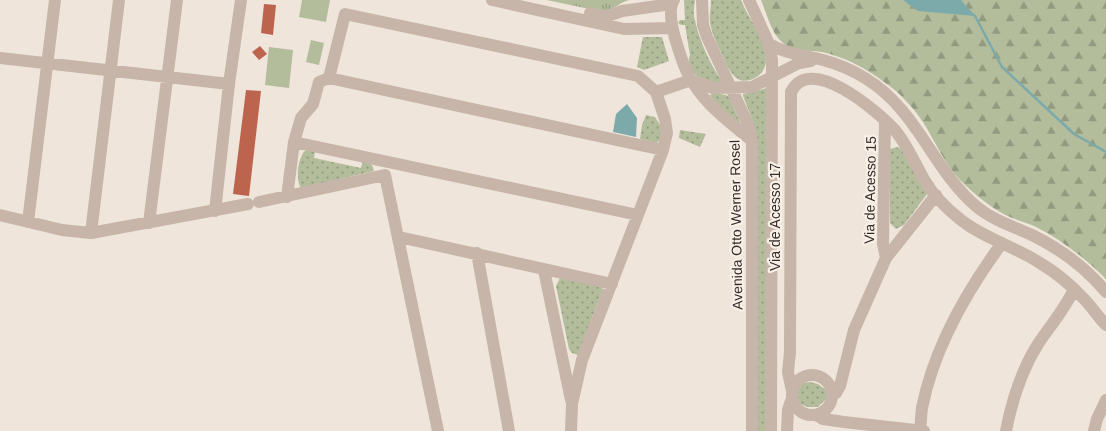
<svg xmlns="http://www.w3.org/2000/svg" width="1106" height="431" viewBox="0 0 1106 431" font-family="Arial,sans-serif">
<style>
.grass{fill:url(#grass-tufts)}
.forest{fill:url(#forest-firs)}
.park{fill:url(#park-dots)}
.garden{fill:#b3bd9c}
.water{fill:#7caaaa}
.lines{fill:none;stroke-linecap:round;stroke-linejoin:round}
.stream{stroke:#7caaaa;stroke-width:2.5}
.building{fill:#bc644d}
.minor{stroke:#c6b5a8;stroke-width:12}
.labels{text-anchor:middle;stroke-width:4.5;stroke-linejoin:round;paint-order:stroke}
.street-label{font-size:14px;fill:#342b28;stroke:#f8efe7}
</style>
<defs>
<pattern id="grass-tufts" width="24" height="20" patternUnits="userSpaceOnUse" patternTransform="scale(1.25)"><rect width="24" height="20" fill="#b3bd9c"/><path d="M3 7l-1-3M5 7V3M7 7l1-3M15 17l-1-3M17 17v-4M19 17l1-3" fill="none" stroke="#929a7f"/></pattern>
<pattern id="forest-firs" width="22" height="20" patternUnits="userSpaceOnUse" patternTransform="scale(1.25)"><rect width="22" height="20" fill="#b3bd9c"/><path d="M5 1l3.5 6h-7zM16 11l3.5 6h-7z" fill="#929a7f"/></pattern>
<pattern id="park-dots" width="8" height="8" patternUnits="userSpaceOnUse" patternTransform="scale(1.25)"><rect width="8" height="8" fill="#b3bd9c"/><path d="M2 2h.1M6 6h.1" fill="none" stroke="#929a7f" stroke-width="1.8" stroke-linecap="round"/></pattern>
</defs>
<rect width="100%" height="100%" fill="#efe5db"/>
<path class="grass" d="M547 0H629C619 3 613 10 603 12Z"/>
<path class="forest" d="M761 0H1106V279C1086 259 1062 240 1036 227 1028 223 1020 221 1012 218 992 209 975 195 960 180 944 163 935 141 923 122 913 107 899 92 884 82 867 69 850 60 830 54 816 49 795 53 783 43 771 33 767 14 761 0Z"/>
<path class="park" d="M684 0H695C694 7 693 14 695 20 698 37 712 70 724 83L722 84C715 82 707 82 701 79 693 75 686 63 690 55L685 25H681L678 23 680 20H685Z
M711 0H741C749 20 765 37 766 60 766 67 763 72 758 76 736 91 728 68 721 52 716 43 712 33 710 23 709 16 711 8 711 0Z
M643 37H662L669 61 644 70 637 67Z
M767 88V431H757L754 124 743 96V94Z
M714 93 726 95 729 97 741 124 723 112 710 95Z
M646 115 655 117 660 125 662 137 657 143 640 139 642 125Z
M680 130 706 134 700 147 679 138Z
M897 147 901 149 927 194 904 225 896 229 890 223V149Z
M306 150 315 152 314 158 361 168 363 161 372 165 374 171 301 188C295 180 298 156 306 150Z
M560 278 601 286 603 289 578 355 572 353 569 349 556 286Z
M810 382 818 384 826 390V399L818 407H807L799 403C797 395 796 389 803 383Z"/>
<path class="garden" d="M302 0H330L326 22 299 17Z
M311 40 324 43 319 65 306 62Z
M269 47 293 50 289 88 265 85Z"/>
<path class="water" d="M903 0H961L975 16 918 11Z
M627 104 637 118 636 137 613 132 616 114Z"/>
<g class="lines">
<path class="stream" d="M972 14 975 16 1002 67 1074 134 1106 152"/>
</g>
<path class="building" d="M264 4 276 5 273 35 261 33Z
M260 46 267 54 259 60 252 52Z
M246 90 261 91 249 196 233 194Z"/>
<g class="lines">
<path class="minor" d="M492 0 624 29 672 28
M674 0C668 9 672 27 675 38 679 50 682 63 688 74 702 103 729 121 752 141
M702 0 703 25 707 37 748 124 752 141V431
M749 0 769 44 772 60 771 431
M590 13 605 17 622 11 671 4
M769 44C786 54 804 55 823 60 838 64 852 70 865 78 918 110 932 169 977 207 994 221 1015 227 1034 236 1062 250 1086 268 1106 292
M0 58 229 84
M329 78 663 150
M656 92 691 80 713 88 752 87 799 63 811 61
M885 121 883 244 886 258
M294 142 638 215
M287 197 294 142 301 118 313 104 319 82 329 78 345 14 638 76 656 92 665 119 667 133 663 150 582 360 572 404 571 431
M259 202 385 175 438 431
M215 211 229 84 241 0
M0 215 62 230 91 233 248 204
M28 222 55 0
M149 223 177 0
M91 233 119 0
M399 237 612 284
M477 253 509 431
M544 270 571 400
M792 395a20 20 0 1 1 40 0a20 20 0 1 1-40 0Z
M792 391 788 372 790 352 791 92C810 53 877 111 894 129 907 144 915 164 925 181 934 196 947 209 961 220 985 239 1014 246 1040 263 1055 272 1072 286 1084 299 1092 307 1098 317 1106 325
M832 395 836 393 840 386 854 330 886 258 936 195
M816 415 823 419 844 422 924 431
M920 430C921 423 921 415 922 408 934 347 966 292 1002 243
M787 431 788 410 792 398
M1006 431C1012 400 1021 371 1038 344 1050 326 1065 309 1074 289
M1094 431 1097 419 1106 400"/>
</g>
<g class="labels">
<g class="street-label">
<text transform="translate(870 190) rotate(-89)" y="5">Via de Acesso 15</text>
<text transform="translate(775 217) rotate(-90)" y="5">Via de Acesso 17</text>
<text transform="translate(736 225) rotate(-91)" y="5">Avenida Otto Werner Rosel</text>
</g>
</g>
</svg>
